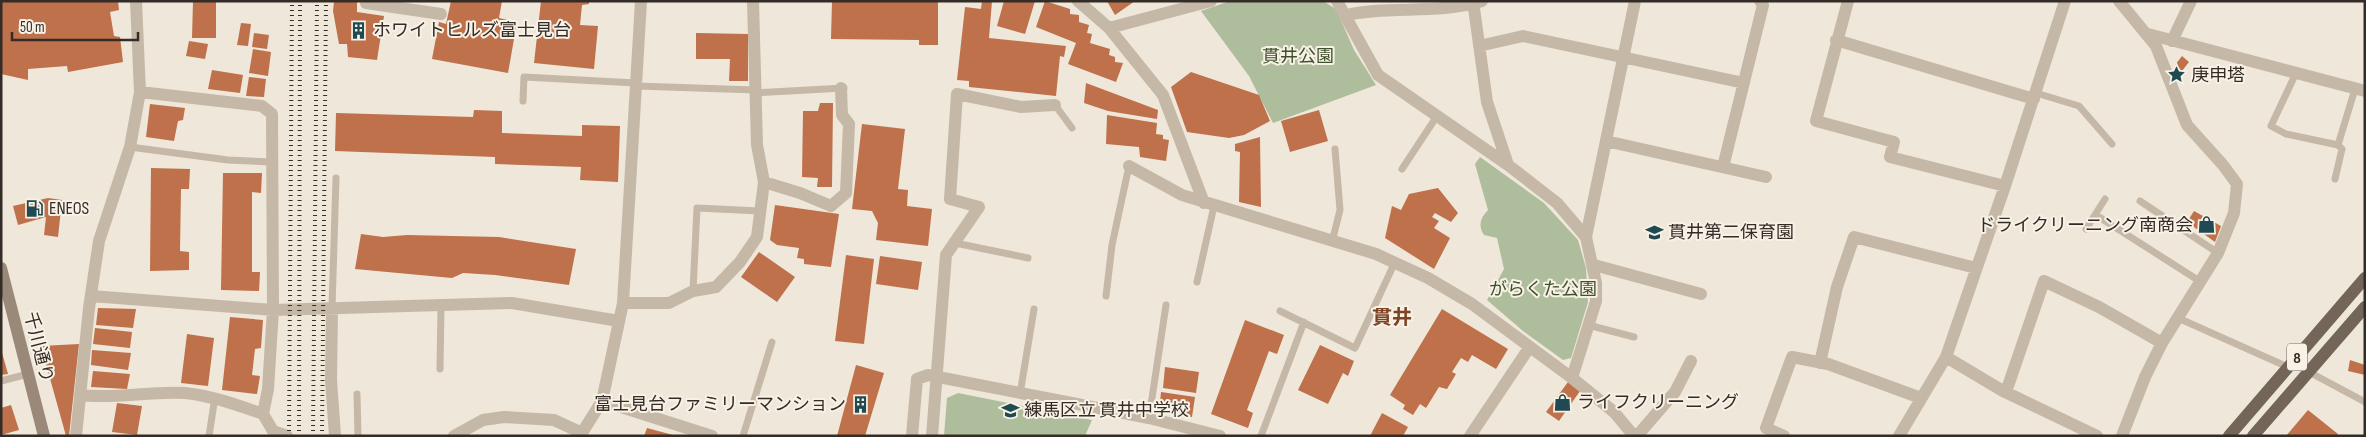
<svg xmlns="http://www.w3.org/2000/svg" width="2366" height="437" viewBox="0 0 2366 437" font-family="'Sofia Sans Condensed','Noto Sans JP',sans-serif">
<style>
.green{fill:#aebd9b}
.building{fill:#be714a}
.lines{fill:none;stroke-linecap:round;stroke-linejoin:round}
.service{stroke:#c6b8a7;stroke-width:7}
.minor{stroke:#c6b8a7;stroke-width:12}
.secondary{stroke:#9a8878;stroke-width:12}
.primary{stroke:#746559;stroke-width:12}
.rail{stroke:#332c27;stroke-width:4;stroke-dasharray:1 4;stroke-linecap:butt}
.labels{text-anchor:middle;stroke-width:4;stroke-linejoin:round;paint-order:stroke}
.shield{fill:#f8f1e6;stroke:#6e6760;stroke-width:1}
.shield-label{font-size:16px;font-weight:bold;fill:#332c27}
.poi-label{font-size:18px;fill:#332c27;stroke:#f8f1e6;text-anchor:start}
.park-label{font-size:18px;fill:#3f502c;stroke:#f8f1e6}
.street-label{font-size:18px;fill:#332c27;stroke:#f8f1e6}
.quarter-label{font-size:20px;font-weight:bold;fill:#7d4325;stroke:#f8f1e6}
</style>
<rect width="100%" height="100%" fill="#efe7da"/>
<path class="green" d="M1230 1H1323L1336 9 1354 50 1376 85 1273 123 1249 76 1201 11Z
M1480 157 1544 203 1578 240 1586 268 1588 302 1571 358 1563 360 1523 331 1487 300 1504 269 1497 238 1484 235C1478 226 1480 218 1488 210L1475 164Z
M958 393 1092 420 1085 436H944L947 398Z"/>
<path class="building" d="M1 1H118L119 10 110 12 114 36 120 37 123 62 68 72 67 66 28 69V80L1 74Z
M193 1H216V38H192Z
M334 1H357V12L384 16 377 60 348 57 347 44H339L333 11Z
M451 1H502L499 18 517 22 508 73 432 59 439 22 446 24Z
M541 1H589V4L582 5 580 25 598 26 594 69 534 63Z
M832 1H938V45H919V40L831 39Z
M982 1H992L989 38 1066 46 1064 57 1060 56 1056 96 969 87V81L957 80 965 7 981 9Z
M1004 1H1035L1025 34 997 26Z
M1045 1 1070 9V14L1079 15V22L1089 25 1087 33 1092 34 1090 43 1110 49 1109 55 1115 57V62L1123 63 1116 82 1068 64 1076 43 1036 27Z
M1107 1H1135L1115 15Z
M241 23 251 24 248 46 237 45Z
M254 33 269 35 267 49 252 47Z
M696 33 748 34V81H729L730 59H696Z
M189 41 208 44 205 59 186 56Z
M253 49 271 52 268 76 249 73Z
M2182 56 2189 62 2182 71 2175 65Z
M212 70 243 75 240 93 208 89Z
M1191 72 1259 95 1270 121 1244 135 1229 138 1187 132 1171 87Z
M249 77 266 79 264 97 246 96Z
M1086 83 1158 110 1157 119 1108 111 1084 103Z
M820 103H833L832 187H817L818 178 802 177 803 111H818Z
M150 104 185 108 183 120 178 121 174 141 146 137Z
M474 110 502 111V133L582 136V125L620 126 618 182 580 180 581 167 495 164V157L335 151 336 113 473 117Z
M1319 110 1328 141 1290 152 1281 121Z
M1107 115 1157 123 1156 134 1163 135V139L1169 140 1166 161 1140 157 1139 147 1106 144Z
M862 124 905 129 898 189 908 190 907 206 932 209 928 246 876 240 878 223 872 211 852 209Z
M1260 137 1261 207 1239 202 1240 152 1235 151V144Z
M151 168 190 169 189 189H181L180 251 189 252V270L150 271Z
M223 173H262L261 193 252 192V272H260L259 291 221 290Z
M1438 188 1458 213 1451 222 1435 213 1432 217 1439 221 1434 228 1450 238 1434 269 1385 238 1392 206 1401 210 1409 194Z
M48 198 62 200 58 237 44 235 46 217 18 225 13 206Z
M775 205 839 214 831 267 804 264V259L797 258 799 248 777 245 770 240Z
M2194 211 2221 226 2215 242 2187 222Z
M361 234 383 237 407 235 499 237 576 249 569 285 495 275 463 273 452 278 355 269Z
M759 252 795 277 777 302 741 277Z
M846 255 874 259 864 344 835 341Z
M880 256 922 262 918 290 876 284Z
M98 308 136 309 133 328 96 325Z
M1442 309 1508 349 1496 369 1472 355 1468 362 1461 358 1452 372 1456 374 1447 389 1439 387 1426 408 1420 404 1413 415 1403 409 1405 405 1390 395Z
M230 317 263 320 261 348 255 349 252 375 260 376 257 394 222 390Z
M1245 320 1284 335 1277 354 1269 351 1247 410 1253 413 1248 428 1211 414Z
M95 328 132 332 130 348 93 344Z
M187 334 214 338 208 386 181 383Z
M79 344 69 436H66L41 346Z
M1320 345 1354 361 1348 376 1343 373 1328 404 1298 390Z
M1 349 8 374 1 375Z
M92 350 131 353 128 370 91 365Z
M2350 360 2365 365V375L2348 371Z
M856 365 884 373 865 436H837Z
M1165 367 1199 372 1196 393 1163 388Z
M93 371 130 374 127 389 91 387Z
M1568 382 1580 391 1559 421 1546 412Z
M1161 392 1195 397 1192 417 1159 412Z
M117 403 142 406 137 435 112 432Z
M11 405 19 430 1 435V408Z
M2308 410 2338 434 2337 436H2286Z
M1382 413 1408 427 1403 436H1370Z
M647 428 673 435V436H644Z"/>
<g class="lines">
<path class="service" d="M2296 73 2271 126 2286 134 2338 145
M637 86 755 90
M755 93 844 88
M2036 93 2079 106 2112 144
M523 101 524 77 636 83
M1055 105 1072 128
M130 147 228 160 272 162
M1402 169 1437 116
M2335 179 2342 149 2338 145 2355 89
M2140 201 2218 253
M2096 215 2201 282
M2086 229 2105 199
M1332 242 1340 210 1335 149
M955 243 1028 258
M1197 282 1214 206
M693 291 697 208 760 211
M1106 296 1112 245 1129 166
M332 309 336 178
M1280 311 1355 348 1395 262
M2178 318 2288 367
M1588 325 1634 337
M440 369 441 306
M2309 372 2365 402
M1 381 28 374
M357 394 358 436
M1020 394 1034 309
M1149 418 1166 305
M209 436 215 397
M743 436 772 342
M1261 436 1304 322"/>
<path class="minor" d="M366 1V3L441 14
M1078 1 1109 28 1163 95 1204 203
M1337 1 1378 75 1508 165 1557 203 1586 237 1596 283V301L1572 378
M1473 1 1487 102 1508 165
M1848 1 1816 121 1894 142 1890 157 2005 186
M2119 1 2156 46 2187 125 2223 165 2237 184 2234 213 2218 253 2162 343 2145 377 2122 436
M1346 15C1391 5 1437 15 1482 1
M1109 28 1211 1
M2148 34 2365 91
M1836 40 2034 99
M2172 41 2191 1
M1479 46 1523 36 1744 83
M140 92 262 106 272 114 273 310 268 389 263 414
M1606 141 1766 177
M1129 166 1182 195 1376 254 1428 278 1472 304 1572 378 1614 412 1634 436
M1723 167 1763 5 1760 1
M764 182 800 193 831 206 846 193 849 124 842 115 841 88
M1586 237 1635 1
M1594 265 1701 294
M91 296 273 310 512 303 619 321
M623 303H669L693 291 716 287 740 262 757 237 764 182 757 145 753 1
M332 309 331 380 335 436
M1946 357 2003 391 2097 436
M1820 363 1837 287 1854 237 1976 268
M2006 392 2044 281 2099 307 2162 343
M80 395C115 399 150 391 185 393 213 396 237 405 263 414L273 431 287 436
M602 401 712 436
M76 436 89 308 99 241 130 147 140 92 136 1
M454 436 483 420 504 417 554 420 582 433
M580 436 602 401 623 303 641 1
M912 436 917 379 928 375 1149 418 1220 436
M932 436 946 255 979 207 950 199 957 94 1021 107 1055 105
M1470 436 1529 348
M1637 436 1675 392 1691 361
M1784 436 1766 428 1792 357 1828 364 1921 398
M1899 436 1946 357 2005 186 2065 1"/>
<path class="secondary" d="M1 268 44 436"/>
<path class="primary" d="M2229 436 2365 278
M2253 436 2365 307"/>
<path class="rail" d="M289 436 292 1
M299 436 300 1
M313 436 317 1
M322 436 326 1"/>
</g>
<defs>
<symbol id="building-bare" viewBox="-9 -9 18 18"><path d="M-4-6H4V6H1V3H-1V6H-4ZM-2.5-4.3h1.7v1.8h-1.7ZM.8-4.3h1.7v1.8H.8ZM-2.5-1h1.7V.8h-1.7ZM.8-1h1.7V.8H.8Z" fill="#1f4a52" stroke="#f8f1e6" stroke-width="2.5" paint-order="stroke"/></symbol>
<symbol id="sight-bare" viewBox="-9 -9 18 18"><path d="M0-6L1.8-2.2L6-1.7L2.9 1.2L3.7 5.4L0 3.3L-3.7 5.4L-2.9 1.2L-6-1.7L-1.8-2.2Z" fill="#1f4a52" stroke="#f8f1e6" stroke-width="2.5" paint-order="stroke"/></symbol>
<symbol id="fuel-bare" viewBox="-9 -9 18 18"><path d="M-5.5-6h7V0h2V4h1.3V-2.5L3-4.5l.8-.8L6-3V5H2.5V1h-1V6h-7ZM-4.2-4.7v3.2H.2V-4.7Z" fill="#1f4a52" stroke="#f8f1e6" stroke-width="2.5" paint-order="stroke"/></symbol>
<symbol id="shop-bare" viewBox="-9 -9 18 18"><path d="M-5-2.5h2.3a2.7 3.5 0 0 1 5.4 0H5L5.5 6h-11ZM-1.5-2.5h3a1.5 2.3 0 0 0-3 0Z" fill="#1f4a52" stroke="#f8f1e6" stroke-width="2.5" paint-order="stroke"/></symbol>
<symbol id="school-bare" viewBox="-9 -9 18 18"><path d="M0-5L7-2L0 1L-7-2ZM-4 1L0 2.5L4 1V4Q0 6-4 4Z" fill="#1f4a52" stroke="#f8f1e6" stroke-width="2.5" paint-order="stroke"/></symbol>
</defs>
<g fill-rule="evenodd">
<use href="#building-bare" x="346" y="18" width="25" height="25"/>
<use href="#sight-bare" x="2164" y="62" width="25" height="25"/>
<use href="#fuel-bare" x="22" y="196" width="25" height="25"/>
<use href="#shop-bare" x="2194" y="212" width="25" height="25"/>
<use href="#school-bare" x="1642" y="220" width="25" height="25"/>
<use href="#shop-bare" x="1550" y="390" width="25" height="25"/>
<use href="#building-bare" x="848" y="392" width="25" height="25"/>
<use href="#school-bare" x="998" y="398" width="25" height="25"/>
</g>
<g class="labels">
<rect class="shield" x="2287" y="343.5" width="20" height="27" rx="4"/>
<g class="shield-label">
<text x="2297" y="363">8</text>
</g>
<g class="poi-label">
<text x="373" y="36">ホワイトヒルズ富士見台</text>
<text x="2191" y="81">庚申塔</text>
<text x="49" y="214">ENEOS</text>
<text x="2193" y="231" text-anchor="end">ドライクリーニング南商会</text>
<text x="1668" y="238">貫井第二保育園</text>
<text x="1577" y="408">ライフクリーニング</text>
<text x="846" y="410" text-anchor="end">富士見台ファミリーマンション</text>
<text x="1024" y="416">練馬区立 貫井中学校</text>
</g>
<g class="park-label">
<text x="1298" y="62">貫井公園</text>
<text x="1543" y="295">がらくた公園</text>
</g>
<g class="street-label">
<text transform="translate(39 347) rotate(76)" y="6">千川通り</text>
</g>
<g class="quarter-label">
<text x="1392" y="324">貫井</text>
</g>
</g>
<rect width="2366" height="437" fill="none" stroke="#332c27" stroke-width="5"/>
<path d="M12 32v8h126v-8" fill="none" stroke="#332c27" stroke-width="2.5"/>
<text x="20" y="32" font-size="15" fill="#332c27" stroke="#f8f1e6" stroke-width="4" paint-order="stroke">50 m</text>
</svg>
